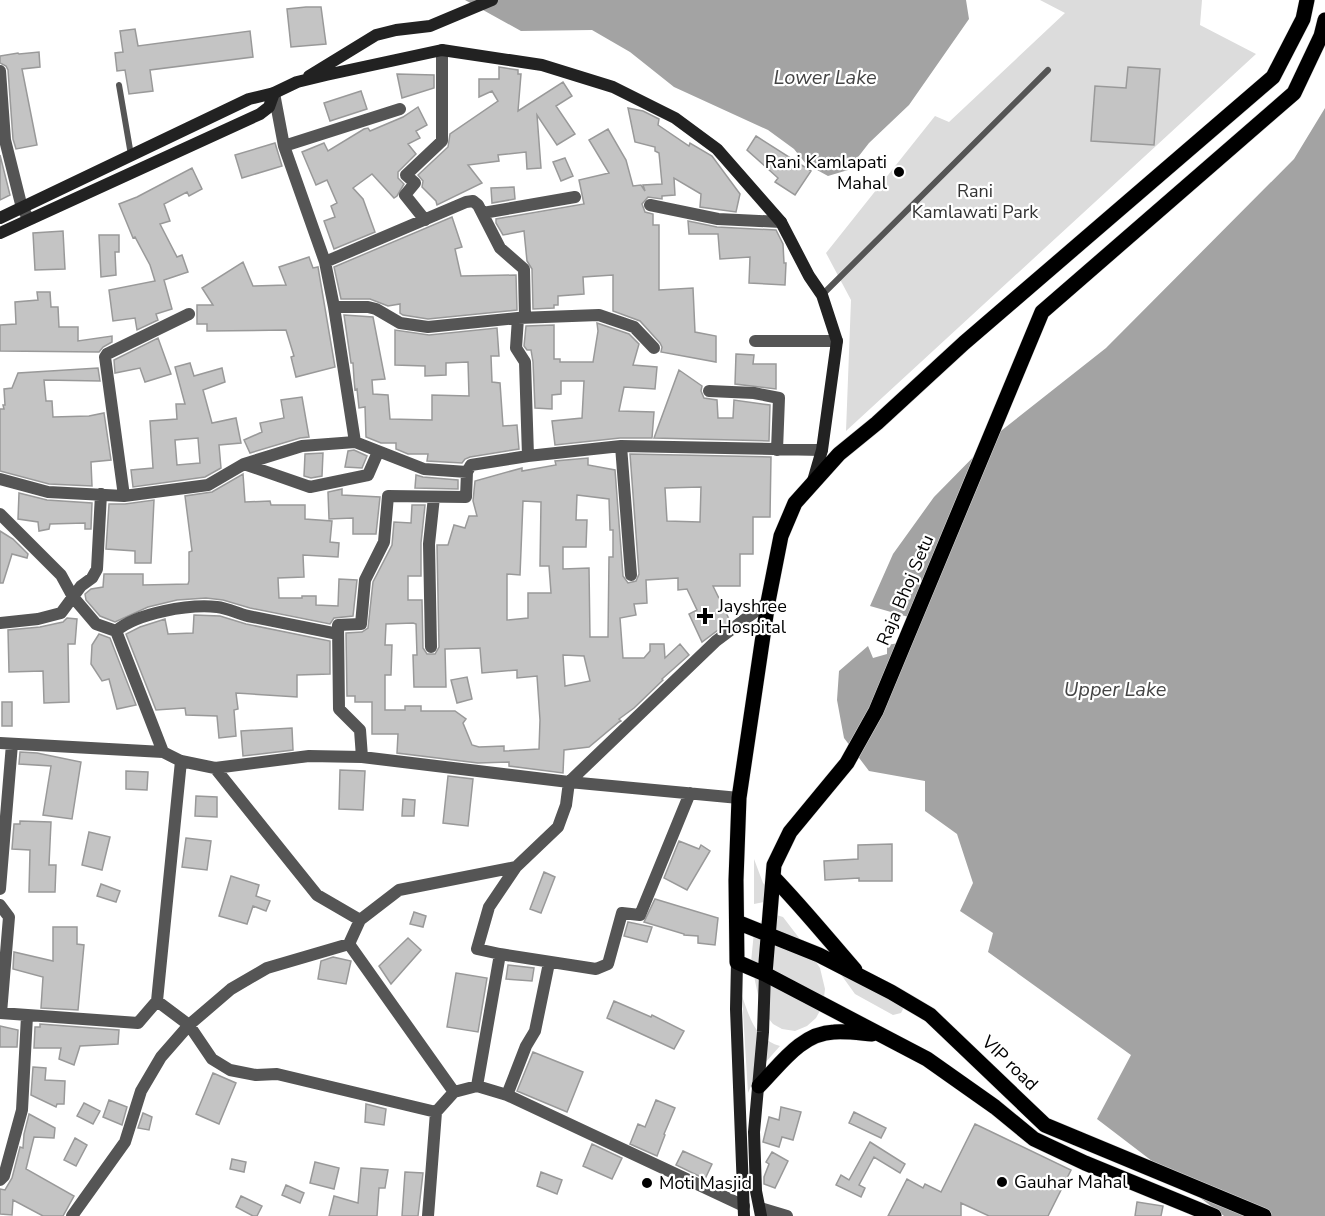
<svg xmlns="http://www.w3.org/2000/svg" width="1325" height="1216" viewBox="0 0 1325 1216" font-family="'Nunito Sans',sans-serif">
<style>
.green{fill:#dcdcdc}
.water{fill:#a3a3a3}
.building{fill:#c4c4c4;stroke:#999;stroke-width:1.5;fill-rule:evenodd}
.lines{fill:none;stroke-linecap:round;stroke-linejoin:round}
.primary-casing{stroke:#dbdbdb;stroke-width:16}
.lane{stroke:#555;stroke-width:6}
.street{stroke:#555;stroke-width:12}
.secondary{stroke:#222;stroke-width:12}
.primary{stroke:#000;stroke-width:15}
.poi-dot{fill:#000;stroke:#fff;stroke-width:2}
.labels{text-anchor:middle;stroke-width:4.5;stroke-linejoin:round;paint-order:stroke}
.poi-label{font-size:18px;fill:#000;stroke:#fff;text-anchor:start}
.park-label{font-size:18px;fill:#333;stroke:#fff}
.street-label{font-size:18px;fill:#000;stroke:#fff}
.water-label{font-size:20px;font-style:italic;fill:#444;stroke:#fff}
</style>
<rect width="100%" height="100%" fill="#fff"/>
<path class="green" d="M1040 0H1202L1200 25 1256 54 846 431 851 300 826 253 935 116 949 122 1065 13Z
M754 859 763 883 778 899 754 904Z
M773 914 783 917 806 947 820 968 825 989 823 1005 816 1018 807 1026 795 1031 782 1029 773 1024 761 1009 751 962 754 932 762 920Z
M825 938 899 1002 903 1009 901 1013 893 1015 855 994 842 976Z
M742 996C750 1018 755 1039 780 1046L757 1072 748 1093Z"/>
<path class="water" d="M465 0H966L969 19 909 105 869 143 848 170 828 176 806 164 794 149 768 130 674 87 630 52 592 30 521 31Z
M1325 108V1216H1224L1097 1119 1131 1055 988 952 993 933 960 911 973 883 957 834 925 811V781L869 771 844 738 837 700 839 671 868 646 873 658 887 654V645L910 641 912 618 870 606 893 554 934 497 992 438 1106 348 1294 159Z"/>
<path class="building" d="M306 7H321L326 44 291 47 287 9Z
M135 29 138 46 250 31 253 57 150 70 153 91 129 94 125 70 117 71 115 53 123 52 120 31Z
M39 52 40 67 22 69 37 145 16 149 13 139 8 70 6 66 0 63V56L18 53 19 54Z
M499 67 518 70V74H521L518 111 563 82 572 96 556 106 575 134 557 145 537 115 541 168 527 169 526 152 498 155 499 161 468 165 482 183 437 205 436 201 422 187 423 181 418 175 448 147 450 134 498 101 492 91 479 97V79H499Z
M1128 67 1160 69 1154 145 1091 141 1095 86 1126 88Z
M397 74 434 75V88L402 98Z
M361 91 367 109 330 121 324 103Z
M418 107 427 125 416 131 420 138 408 144 416 154 398 172V178L404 184 397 196 394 198 372 174 353 188 363 199 375 232 334 249 324 221 335 217 331 206 337 203 327 180 316 185 302 152 324 143 328 151 364 129 368 128 370 131 403 117Z
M628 108 643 111 659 119 658 125 689 146 690 143 712 156 740 194 736 212 700 207 701 194 674 178 675 195 662 196V199L648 197 642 204 645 212 653 214V225H659V290L693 288 695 332 716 336V362L661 352 662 347 660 343 640 321 613 311V275L583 277 584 294 558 296V305H554V308L533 309 532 269 527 261 524 231 503 235 496 223V219L584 204 579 180 609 173 589 140 608 129 626 160 633 186 641 185 645 191 643 185 662 184 659 153 655 151V147L635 142Z
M756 136 811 171 795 195 775 182 778 178 747 150Z
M275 143 282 166 242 178 235 155Z
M0 155 10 195 0 200Z
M565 158 573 176 561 181 553 162Z
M192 168 202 189 189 196 187 192 164 204 170 221 160 224 177 257 182 255 188 272 164 280 172 309 156 314 158 320 137 330 135 318 113 321 109 290 155 281 150 265 135 237 133 238 119 204 137 197Z
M514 187 515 199 492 203 491 188Z
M452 217 462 247 455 249 461 276 516 275 517 310 428 319 403 315 400 313V304L388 306 370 299H341L334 267Z
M688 221 717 227 776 230 783 244 784 263H786L785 285 749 283 750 257 720 259 718 234H689Z
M63 231 65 269 35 270 33 233Z
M99 235H119V252H115L116 275 101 277Z
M309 257 313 268 318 267 335 367 296 377 291 357 294 356 286 330 207 331V324H197V305H213L202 288 243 262 253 286 286 285 279 267Z
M37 292H50L51 307H58L59 327H78V341L112 336V342L103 347 99 352 0 351V325L16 324 15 302 38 300Z
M344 315 373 317 385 379 372 380 373 394 388 395 390 419 432 420V395L469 396 468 362 446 363V375L425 376V366L395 365V330L429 335 497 328 499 356H491L492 382 500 383 503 426 517 425 519 449 470 457 465 459 462 463 427 461 428 454H408L396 449V443H381L366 437 365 407 359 408 357 389 355 390 354 379 353 363H351Z
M597 323 629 334 639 344 633 365 657 367 655 389 624 387 619 411 654 412 652 438H620L555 445 552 421 582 418 584 381H561V394L552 395V409L535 408 533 362 531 350H527L524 346 526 326 554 325V359H560V362H593L598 331Z
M158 338 171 374 145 382 140 368 115 373 114 360Z
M736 354 754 355 753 364H776V389L735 384Z
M190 363 194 376 222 368 225 382 203 390 212 423 236 418 241 443 219 445 221 468 205 477 133 487 131 470 153 468 150 421 177 419 176 404H185L175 367ZM198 438 200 463 177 465 175 440Z
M98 368 100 381 44 380 46 401H52L53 417 89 416 104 413 111 460 91 462 92 486 49 484 0 471V409H4L3 405H5L4 389 12 388 18 373Z
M679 370 702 386 701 391 704 398 717 400 718 418H733L734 400 770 405 769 441 654 438Z
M302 397 309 437 300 438 250 453 244 440 262 432 260 423 284 418 281 400Z
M354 450 367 456 362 468 345 467 348 451Z
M323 453 322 476 311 478 304 476 305 454Z
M630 454 771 457 770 517H753V554H740V586H713L730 621 702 642 689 614 697 610 687 589 678 590V578L646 580 647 603 634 604 636 615 620 618 623 658H644L650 651V644H664L665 658 680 644 689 655 662 679 663 680 634 708 619 719 621 721 619 722 589 747 564 750 563 773 509 766V762L478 763 397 753 398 734H372V702H355V696H347L346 633 362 632 368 628 373 582 392 545 394 522 411 523 412 505H425L421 543V576H408V600H422L423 648 427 654H435L439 647 437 545H448L454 525 465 528 469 516H477L473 501 475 481 522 468V471L556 465 555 461 588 458V465L615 470 623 576 628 583 636 581 639 574ZM701 487 700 522 667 521 665 488ZM577 495 609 499 610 530H613V557H609L608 637H590L589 568 563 569V547H586L587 520H576ZM523 501 541 502 540 566H549L551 593H528V618L507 620V574L520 575ZM413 623 416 624 417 655H413L414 687H446L445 649 480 648 482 673 517 670V678L537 676 540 720 539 749 504 751V746L479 747 472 745 463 723 466 719 455 711H421V706H405V710H385V675H391L392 645H385L386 624ZM563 655 584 656 590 681 565 686Z
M243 474 245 502 270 501 271 505H305V519L332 521 330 542 339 543 338 557 303 555 304 577 278 578 279 598H302V596H316V605L338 606 339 579 357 580 353 616 334 618 330 624 250 608 223 600 206 598 177 600 148 607 115 622 100 616 86 600 85 594 91 589 103 587 104 574H143V585L188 584 189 581V552L192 551 185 496 212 492Z
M416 475 423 477 458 480V489L415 488Z
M342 489V495L380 497 376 534H353V518L329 519 328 492Z
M19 493 47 500 92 503 91 529H85V523L50 524 49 529 39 531 38 522 18 519Z
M154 500 151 563H135V551L106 549 109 504H125Z
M0 531 13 539 28 554 27 558 12 554 3 583H0Z
M194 615 220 616 246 624 330 641V674L297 675V697L236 693 238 709 234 710 236 736 219 738 217 716 186 715 185 708 156 710 126 634 140 627 165 619 168 634 193 633Z
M67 618 77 619 75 644H68L69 702 44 703 43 671 9 672 8 630 40 627 63 622Z
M99 634 110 638 136 705 117 709 109 679 102 681 91 664 92 645Z
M467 677 472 699 457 703 451 680Z
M2 702H12V726H2Z
M292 728 293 750 243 756 241 731Z
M20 752 37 753 81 762 72 819 43 815 51 766 19 764Z
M340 770 365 771 363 810 339 809Z
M126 771 148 772 147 790 126 789Z
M448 776 473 779 468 826 443 823Z
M196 796 217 797V817L195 816Z
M403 799 415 800 414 816H402Z
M20 821 51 822 49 865H56L55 892H29L30 850 12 849 14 824H20Z
M89 832 110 837 102 870 82 865Z
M186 838 211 841 207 870 182 867Z
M679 841 699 849 701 845 710 851 687 890 664 878Z
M892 844V881H859V878L825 880 824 861 858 859V845Z
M544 872 555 877 541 913 530 909Z
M231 876 259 885 256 896 270 901 266 911 253 906 247 924 219 916Z
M101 884 120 891 116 902 97 896Z
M655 899 718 918 715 945 698 943V936L684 935V934L644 922Z
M414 912 426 916 423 927 410 924Z
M628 922 652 927 647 942 624 936Z
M53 927H77V944L84 945 78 1010 41 1008 43 977 13 969 14 952 53 961Z
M408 938 421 950 391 984 379 966Z
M333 957 351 961 346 984 318 979 321 961Z
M508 965 534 968 532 981 506 979Z
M456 973 487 978 478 1032 447 1027Z
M614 1001 651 1017 652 1015 684 1031 674 1049 607 1018Z
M40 1024 119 1030 118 1044 80 1046 74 1065 59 1059 61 1048H34L35 1027H40Z
M0 1026 18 1030 17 1047H0Z
M533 1052 583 1072 567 1112 517 1091Z
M33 1067 46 1068 45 1080 65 1081 64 1104H57L56 1107 31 1095Z
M213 1073 236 1083 219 1124 196 1114Z
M109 1100 127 1107 122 1125 103 1117Z
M656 1100 675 1108 664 1134 665 1135 657 1156 630 1144 638 1124 645 1127Z
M84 1103 100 1111 93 1124 77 1116Z
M366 1104 386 1109 384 1125 365 1122Z
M781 1107 801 1112 793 1140 782 1137 779 1147 763 1142 769 1117 779 1120Z
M854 1112 886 1128 881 1138 849 1123Z
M143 1113 152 1117 149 1130 138 1128Z
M29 1114 55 1128 54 1138 34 1137 26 1169 74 1196 63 1216H43L13 1200 12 1215 0 1214V1189L5 1190 12 1178 20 1147 23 1148 24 1134Z
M975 1124 1071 1170 1048 1216H989L961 1203V1216H888L907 1179 923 1188 925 1184 941 1192Z
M75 1138 87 1145 76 1166 64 1160Z
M870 1142 905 1164 900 1173 874 1157 859 1185 865 1188 861 1197 836 1185 841 1175 849 1180Z
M592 1144 622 1158 612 1179 583 1166Z
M683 1151 712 1164 705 1179 676 1165Z
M772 1152 788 1161 775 1188 764 1184V1177L769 1164 766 1162Z
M232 1159 246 1162 244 1172 230 1169Z
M315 1162 339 1168 334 1189 310 1183Z
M361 1168 388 1170 385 1188H379L377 1216H329L334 1196 358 1203Z
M405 1172 423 1173 418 1216H402Z
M541 1172 562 1180 557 1194 537 1186Z
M286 1185 304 1193 300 1203 282 1195Z
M241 1196 262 1206 257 1216H253L236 1207Z
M1137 1202 1163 1206 1161 1216H1135Z"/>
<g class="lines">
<defs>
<path id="primary" d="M774 878C802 907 828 939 855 970
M737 922 819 955 891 992 930 1015 1045 1125 1264 1216
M765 974 774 865 790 832 847 763 876 711 1042 312 1294 93 1321 36 1325 20
M759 1086C780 1065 801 1033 834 1032 846 1031 860 1033 872 1034
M1214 1216 1085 1163 1034 1139 995 1107 927 1059 765 974 737 962 736 880 739 798 768 602 781 536 795 503 839 454 877 423 964 343 1273 77 1303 19 1307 0"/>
</defs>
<use href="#primary" class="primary-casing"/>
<path class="lane" d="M119 85 131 155
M822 295 1048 70"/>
<path class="street" d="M0 71 5 140 22 208 29 219
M274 93 284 146 325 262 334 307 355 442 424 469 467 472
M284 146 400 109
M650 205 718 219 781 222
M483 213 575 197
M425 220 405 195 415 183 406 175 442 141V50
M325 262 466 202 473 201 478 205 500 248 524 269 525 318
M334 307H368L376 309 400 323 428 327 518 318 599 315 634 327 654 348
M518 318 516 348 525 362 528 456
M755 341H837
M709 391 754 393 779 398 777 450
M621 446 631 575
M244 464 310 487 368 475 378 452
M0 479 48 492 124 496 208 485 244 464 302 446 355 442
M124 496 105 357 107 354 189 314
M0 514 61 575 73 597 96 624 116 631 163 752
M0 623 38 619 61 613 81 586 92 578 97 569 101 494
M116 631C137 613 189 604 217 607 228 608 238 614 248 616 278 622 308 628 338 634
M431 647 429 544 434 497
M0 743 163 752 181 761 215 768 309 756 362 757 569 782 739 798
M362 757 360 730 339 709 338 625 361 624 365 580 384 542 388 496 466 497 467 472 471 465 528 456 621 446 822 450
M215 768 317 895 360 920
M690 793 640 915 622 913 608 964 596 969 500 954 477 949 489 907 516 867 558 827 566 805 569 782 716 641 768 602
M0 889 12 744
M0 905 9 917 1 1013
M349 944 454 1092
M157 1001 189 1025 212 1059 230 1070 256 1075 277 1074 436 1112
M0 1013 138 1023 157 1001 181 761
M477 1086 500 954
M507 1095 526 1046 535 1031 549 963
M0 1180 4 1176 22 1110 27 1016
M760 1208 787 1216
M72 1216 125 1142 141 1091 161 1057 189 1025 231 989 267 968 349 944 360 920 399 890 516 867
M428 1216 436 1112 454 1092 477 1086 507 1095 744 1206"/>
<path class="secondary" d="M309 76 376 35 396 30 430 26 492 0
M0 218 249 99 274 93 297 82 326 75 442 50 542 65 613 87 675 118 717 149 781 222 809 276 822 295 837 341 822 450 813 481
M0 233 260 114 269 107 274 93
M737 962 736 1009 744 1216
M761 1216 756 1191 754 1132 763 1032 765 974"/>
<use href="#primary" class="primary"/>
</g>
<g class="poi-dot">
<circle cx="899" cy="172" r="6"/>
<path d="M702 607h6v6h6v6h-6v6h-6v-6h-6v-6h6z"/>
<circle cx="1002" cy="1182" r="6"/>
<circle cx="647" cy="1183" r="6"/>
</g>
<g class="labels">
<g class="poi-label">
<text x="887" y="168" text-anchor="end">Rani Kamlapati<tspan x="887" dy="21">Mahal</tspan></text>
<text x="718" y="612">Jayshree<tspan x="718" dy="21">Hospital</tspan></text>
<text x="1014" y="1188">Gauhar Mahal</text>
<text x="659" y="1189">Moti Masjid</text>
</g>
<g class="park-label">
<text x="975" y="197">Rani<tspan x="975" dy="21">Kamlawati Park</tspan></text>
</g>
<g class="street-label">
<text transform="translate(905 590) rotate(-67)" y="6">Raja Bhoj Setu</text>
<text transform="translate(1010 1063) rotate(44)" y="6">VIP road</text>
</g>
<g class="water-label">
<text x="825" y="84">Lower Lake</text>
<text x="1115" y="696">Upper Lake</text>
</g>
</g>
</svg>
